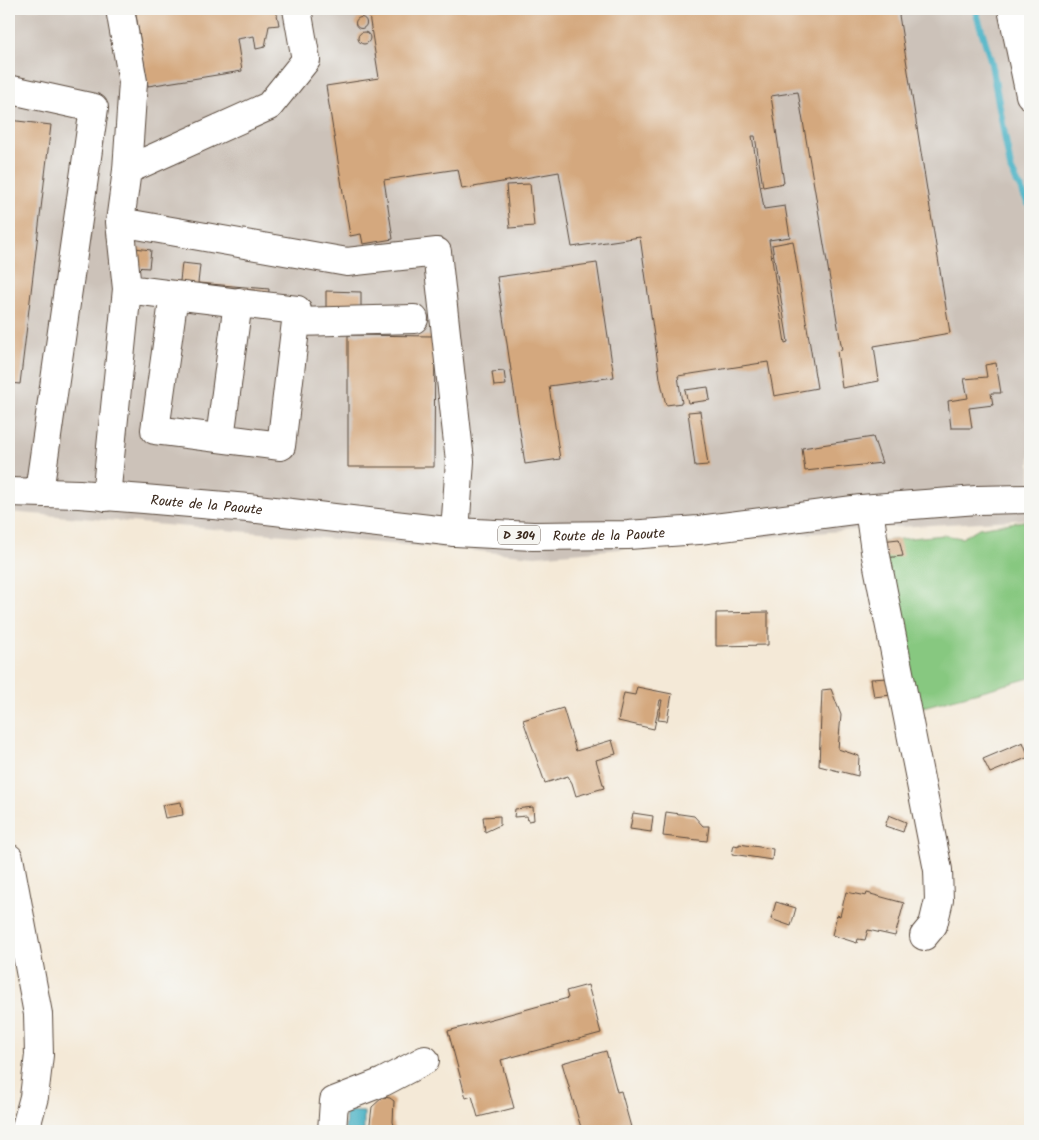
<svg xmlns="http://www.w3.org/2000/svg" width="1039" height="1140" viewBox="0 0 1039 1140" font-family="Kalam,sans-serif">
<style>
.industrial{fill:#ccc2b9}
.green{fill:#87c880;stroke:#61794f}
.water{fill:#46b1c4;stroke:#406e71}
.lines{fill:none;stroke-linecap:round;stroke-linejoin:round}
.stream{stroke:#46b1c4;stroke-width:7}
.building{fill:#d4a87e}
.minor-casing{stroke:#57473a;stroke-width:30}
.major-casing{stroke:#57473a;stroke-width:30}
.minor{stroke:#fff;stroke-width:28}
.major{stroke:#fff;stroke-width:28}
.labels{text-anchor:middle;stroke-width:4;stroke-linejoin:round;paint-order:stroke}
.shield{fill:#f6f6f2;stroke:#73675e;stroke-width:1}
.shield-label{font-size:12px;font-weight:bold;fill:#3b2a1e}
.street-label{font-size:14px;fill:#3b2a1e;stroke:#f6f6f2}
</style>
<rect width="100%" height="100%" fill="#f6f6f2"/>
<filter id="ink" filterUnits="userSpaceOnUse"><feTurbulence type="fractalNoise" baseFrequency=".02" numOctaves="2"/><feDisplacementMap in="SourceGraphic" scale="10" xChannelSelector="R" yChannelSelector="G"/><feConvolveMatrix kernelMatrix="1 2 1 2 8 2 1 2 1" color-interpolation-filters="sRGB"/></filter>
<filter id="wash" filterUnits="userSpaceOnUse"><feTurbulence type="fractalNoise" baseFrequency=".0096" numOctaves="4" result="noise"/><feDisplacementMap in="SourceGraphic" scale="20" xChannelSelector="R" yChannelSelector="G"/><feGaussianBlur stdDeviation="1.12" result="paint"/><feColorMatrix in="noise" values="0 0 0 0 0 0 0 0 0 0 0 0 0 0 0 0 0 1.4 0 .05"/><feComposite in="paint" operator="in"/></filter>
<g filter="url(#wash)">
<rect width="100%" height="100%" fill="#f4e9d7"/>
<path class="industrial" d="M9 9H1030V519L865 529 535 556 9 512Z"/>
<path class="green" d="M1030 520V678L908 711 881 541 943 535 962 538 979 528Z"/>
<path class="water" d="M346 1111 364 1112V1131H345Z"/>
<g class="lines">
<path class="stream" d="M975 9 991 61 1011 170 1030 207"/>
</g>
<g id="blocks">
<path class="building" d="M135 9H276L279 25 269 26 265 47 256 49 254 36 237 39 242 71 148 86Z
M368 9H898L950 333 874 346 879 381 842 388 837 351 842 350 798 92 771 96 784 183 763 187 755 136H752L764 209 785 206 790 237 769 240 785 343 788 342 772 245 793 241 817 388 774 396 768 362 678 376 682 403 666 405 660 378 640 237 572 247 559 172 462 189 458 169 384 180 393 239 363 244 361 234 350 236 326 86 379 78Z
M9 12H12L10 26H9Z
M355.5 23a5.5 5.5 0 1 1 11 0a5.5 5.5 0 1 1-11 0Z
M358 38a6 6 0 1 1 12 0a6 6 0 1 1-12 0Z
M9 120 51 125 20 384 9 383Z
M530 184 534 226 510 228 506 185Z
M135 248 151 250 149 268 133 267Z
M182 263 200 265 198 283 269 289 268 301 172 292 173 281H180Z
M597 263 614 377 549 386 560 459 525 464 497 277Z
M326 291 361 292V317L326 316Z
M348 335 435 336 434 467H348Z
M996 363 1001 393H991L993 405 969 408 972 428H951L948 401 968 398 964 379 987 377 985 365Z
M504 371 506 385 494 386 492 372Z
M708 387 710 400 688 403 685 390Z
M700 411 708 465 695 466 688 412Z
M873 437 882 463 805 471 802 448Z
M899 539 903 556 884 558 881 541Z
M768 612V645L716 646V613Z
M888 678 891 695 874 697 871 679Z
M637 687 672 694 667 721 658 720 662 700H660L654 729 618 721 624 693 635 695Z
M831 689 841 715 838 749 859 756 858 776 819 766 822 690Z
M563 708 576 751 612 740 616 754 596 760 604 788 576 796 572 783 568 776 545 783 523 720Z
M1023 742 1029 757 990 773 983 759Z
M181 802 183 815 165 818 162 805Z
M533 807 534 820 528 821 527 816 514 817 515 809Z
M666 812 694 816 703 826H709L707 841 663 836Z
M633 813 653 816 651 832 630 829Z
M889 815 906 822 903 832 885 826Z
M500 816V825L485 832 483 817Z
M739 844 773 849 772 860 732 854 734 845 739 846Z
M846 892 866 896 867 893 904 903 895 936 868 930 865 940 858 939 857 943 832 935 837 915 840 916Z
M776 902 796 908 791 926 771 919Z
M588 985 601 1033 501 1060 514 1108 478 1117 472 1096 466 1098 448 1031 568 998 566 991Z
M606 1051 617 1092 621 1091 632 1131H582L562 1063Z
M383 1097 390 1098 394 1101 393 1122 396 1131H369L372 1107Z"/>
</g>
</g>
<g filter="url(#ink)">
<use href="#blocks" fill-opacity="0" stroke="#57473a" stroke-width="1"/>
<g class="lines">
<defs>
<path id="minor" d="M120 9 133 82 127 170 120 222 347 262 437 252 460 461 455 532
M1012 9 1030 95
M12 90 94 108 39 492
M127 170 269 106 306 60 297 9
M120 222 127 289
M296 322 297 310 174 295 155 430 281 446 296 322 414 319
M220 438 238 302
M106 497 127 289 174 295
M869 509 875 551 938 870 939 900 933 925 924 936
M9 858 38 1014 39 1055 34 1097 25 1131
M332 1131 334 1101 383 1082 425 1060"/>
<g id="major">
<path id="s1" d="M9 492 79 494 144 499 248 508 455 532 533 536 628 535 699 530 861 509 977 500 1030 499"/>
</g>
</defs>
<use href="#minor" class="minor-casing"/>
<use href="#major" class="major-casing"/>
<use href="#minor" class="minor"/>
<use href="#major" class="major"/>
</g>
</g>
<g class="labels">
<rect class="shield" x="498" y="525.5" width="42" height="19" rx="4"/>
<g class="shield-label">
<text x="519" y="539">D 304</text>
</g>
<g class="street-label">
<text dy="5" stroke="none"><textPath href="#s1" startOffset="198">Route de la Paoute</textPath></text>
<text dy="5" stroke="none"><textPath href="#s1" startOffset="602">Route de la Paoute</textPath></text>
</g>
</g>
<rect width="1039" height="1140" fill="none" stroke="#f6f6f2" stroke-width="30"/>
</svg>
